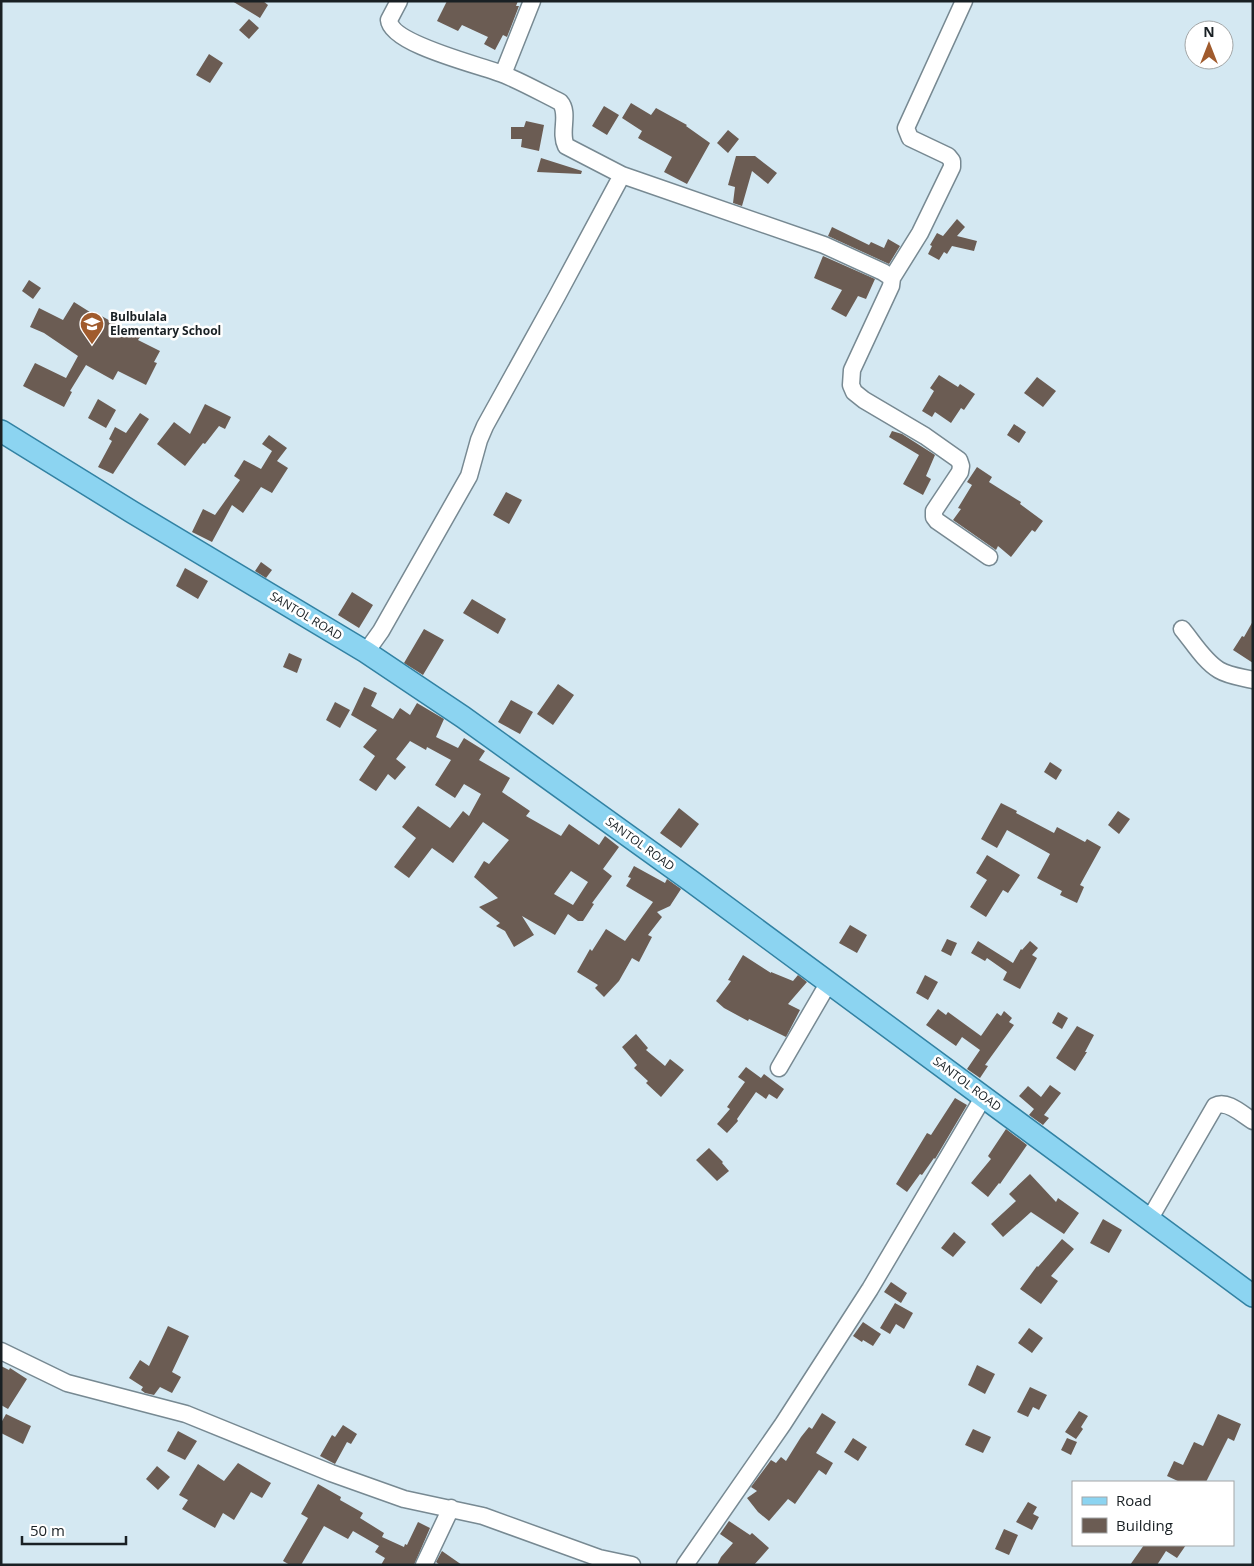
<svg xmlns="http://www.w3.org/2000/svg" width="1254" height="1566" viewBox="0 0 1254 1566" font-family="'Open Sans',sans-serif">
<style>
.building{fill:#6b5c53;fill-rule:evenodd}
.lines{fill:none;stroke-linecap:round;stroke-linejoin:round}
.minor-casing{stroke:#778992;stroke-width:19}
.major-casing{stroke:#3282a3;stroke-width:24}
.minor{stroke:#fff;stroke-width:16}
.major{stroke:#8cd4f1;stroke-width:21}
.labels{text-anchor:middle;stroke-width:5;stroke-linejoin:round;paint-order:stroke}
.poi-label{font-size:12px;font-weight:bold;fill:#192024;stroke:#fff;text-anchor:start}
.street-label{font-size:12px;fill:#192024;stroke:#fff}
</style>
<rect width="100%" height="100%" fill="#d4e8f2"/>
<path class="building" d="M232 1H263L268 5 260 18Z
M447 1H518L516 6H519L507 37 503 35 495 50 484 44 488 37 462 25 458 31 437 21Z
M249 19 259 28 249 39 239 30Z
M209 54 223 63 210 83 196 75Z
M631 103 651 115 656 108 687 125 686 126 710 143 687 184 664 172 672 157 638 138 642 131 622 118Z
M604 106 619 115 607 135 592 126Z
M526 121 544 125 539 151 521 147 522 139H511V127H524Z
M728 130 739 139 728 153 717 143Z
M736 156H755L777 173 768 184 752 171 742 206 733 203 735 187 728 185Z
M541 158 582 171 581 174 537 172Z
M957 219 965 227 957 236 977 241 974 251 952 246 947 254 944 252 939 260 928 254 932 246 930 245 937 233 943 236Z
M832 227 869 245 871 242 884 248 888 239 900 246 889 264 828 236Z
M823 256 875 279 866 299 858 296 846 317 831 309 842 290 814 278Z
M29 280 41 288 33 299 22 291Z
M74 302 93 314 94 312 140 337 138 340 160 351 154 362 157 363 146 385 118 371 113 380 86 365 70 391 72 392 64 407 23 386 35 363 66 378 78 356 44 333 30 327 39 308 63 320Z
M939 375 958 387 960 384 975 394 964 410 961 408 951 423 935 412 932 417 922 411 934 391 930 388Z
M1037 377 1056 391 1043 407 1024 393Z
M98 399 116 410 106 428 88 418Z
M205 404 231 417 225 429 219 426 205 444 203 443 185 466 157 444 174 422 190 434Z
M140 413 149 419 113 474 98 467 112 441 109 439 115 427 126 433Z
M1014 424 1026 432 1019 443 1007 435Z
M892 431 902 434 935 455 926 476 931 479 923 495 903 484 919 455 889 437Z
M269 435 287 448 277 461 288 468 272 493 261 487 243 513 232 505 212 542 192 532 203 509 215 515 240 480 234 476 244 460 261 469 272 451 262 444Z
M977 467 992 477 989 482 1021 502 1020 504 1043 521 1035 532 1032 530 1011 557 998 546 996 550 953 520 961 509 958 508 972 485 967 482Z
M506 492 522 500 509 524 493 515Z
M261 562 272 570 266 578 255 571Z
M185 568 208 581 198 599 176 586Z
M352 592 373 605 359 628 338 615Z
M472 599 506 619 498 634 463 613Z
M1253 621V663L1233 650 1242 636 1244 637Z
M424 629 444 640 423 675 404 663Z
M289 653 302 659 297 673 283 667Z
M558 684 574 695 553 725 537 714Z
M364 687 377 693 371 706 393 719 400 708 410 715 417 703 444 719 436 737 458 748 464 738 485 751 479 760 510 778 502 792 530 811 526 816 561 836 569 824 599 845 605 836 619 847 603 869 612 876 592 903 594 904 583 921H578L568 914 555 935 522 916 534 935 514 947 505 931 496 926 500 923 479 907 498 898 474 877 484 861 489 864 509 840 483 822 453 863 432 848 409 878 394 867 416 838 402 827 418 806 450 828 463 811 469 816 481 794 464 784 455 798 435 785 451 760 427 747 426 750 410 741 396 759 406 767 395 780 388 774 376 791 359 780 375 756 363 747 377 730 351 715ZM571 871 588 882 573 905 554 894Z
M511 700 533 712 520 734 498 722Z
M335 702 350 710 340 728 326 720Z
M1050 762 1062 770 1056 780 1044 772Z
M1001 803 1017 811 1016 813 1054 833 1057 827 1085 842 1087 839 1101 847 1080 885 1084 887 1077 903 1060 895 1062 891 1037 878 1050 854 1007 830 997 848 981 839Z
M679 808 699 824 681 848 660 833Z
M1118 811 1130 819 1119 834 1108 825Z
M987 855 1020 875 1008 893 1003 890 986 917 970 907 987 880 976 873Z
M634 866 665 883 667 879 681 889 670 906 657 912 662 917 648 935 652 937 639 962 632 958 619 981 604 997 595 988 598 985 577 972 590 949 592 951 606 929 625 941 653 902 626 886 631 878 628 877Z
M850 925 867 935 857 953 839 943Z
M947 939 957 943 951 956 941 951Z
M978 941 1013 963 1021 949 1022 950 1030 941 1038 948 1032 955 1037 958 1020 989 1003 980 1007 972 987 958 985 961 971 953Z
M743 955 771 973V972L793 981 798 975 807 982 788 1004 800 1010 786 1037 749 1019 748 1021 724 1008 716 1001 731 981 728 980Z
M925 975 938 982 928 1000 916 993Z
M938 1009 946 1015 948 1012 981 1036 997 1013 1001 1016 1004 1011 1012 1018 1009 1022 1014 1025 985 1065 988 1066 980 1078 967 1069 980 1050 962 1037 956 1046 926 1025Z
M1058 1012 1068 1018 1062 1029 1052 1023Z
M1077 1026 1094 1035 1085 1052H1087L1075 1071 1056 1058Z
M636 1034 648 1048 646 1050 665 1066 670 1059 684 1070 661 1097 646 1083 648 1081 634 1068 637 1065 622 1047Z
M746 1067 761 1078 764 1074 784 1089 777 1099 769 1094 766 1099 756 1092 737 1119 738 1121 727 1133 717 1124 730 1109 727 1107 745 1082 738 1077Z
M1050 1085 1061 1093 1044 1115 1049 1118 1043 1125 1029 1115 1034 1109 1019 1096 1028 1086 1041 1097Z
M955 1098 967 1105 935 1159 934 1158 922 1175 920 1174 907 1192 896 1184 927 1133 931 1135Z
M1006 1129 1027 1145 1000 1184 999 1183 988 1197 971 1183 991 1159 988 1156Z
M709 1148 723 1162 722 1163 729 1171 717 1181 696 1160Z
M1030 1174 1056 1202 1058 1198 1079 1213 1064 1234 1031 1212 1003 1237 991 1224 1016 1201 1009 1194Z
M1103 1219 1122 1230 1109 1253 1090 1243Z
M954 1232 966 1242 953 1257 941 1248Z
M1062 1239 1074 1249 1051 1276 1058 1281 1041 1304 1020 1289 1037 1266 1038 1267Z
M891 1282 907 1293 901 1303 884 1292Z
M895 1303 913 1313 904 1329 896 1324 890 1334 880 1328Z
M863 1322 881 1334 873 1346 863 1340 862 1342 853 1336Z
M168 1326 189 1336 172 1372 181 1377 172 1393 160 1387 154 1395 145 1393 141 1390 143 1387 129 1378 140 1360 149 1366Z
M1029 1328 1043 1338 1032 1353 1018 1343Z
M977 1365 995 1374 985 1394 968 1385Z
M1 1366 9 1370 10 1368 27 1379 8 1409 1 1405Z
M1030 1387 1047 1395 1039 1410 1033 1407 1028 1417 1017 1412Z
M1079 1411 1088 1416 1081 1427 1083 1429 1076 1439 1065 1432Z
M822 1413 836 1422 816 1453 833 1463 826 1475 819 1470 795 1504 788 1499 769 1521 758 1512 747 1498 757 1491 751 1487 771 1460 776 1463 781 1457 786 1461 801 1437 809 1427 812 1429Z
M6 1414 31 1426 23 1444 1 1433V1423Z
M1218 1414 1241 1424 1234 1441 1228 1438 1206 1482H1180L1167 1476 1174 1461 1183 1465 1194 1442 1203 1446Z
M343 1425 357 1434 351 1444 347 1442 335 1464 320 1456 332 1435 335 1437Z
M973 1429 991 1437 983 1453 965 1445Z
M178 1431 197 1441 185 1460 167 1451Z
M853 1438 867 1447 858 1461 844 1452Z
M1067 1438 1077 1442 1071 1455 1061 1450Z
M238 1463 271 1483 262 1498 251 1492 234 1520 223 1513 215 1528 182 1509 188 1500 179 1495 198 1464 224 1481Z
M157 1466 170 1477 158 1490 146 1479Z
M318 1484 341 1497 340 1500 363 1513 360 1518 384 1533 382 1537 404 1547 405 1544 407 1545 418 1522 430 1528 414 1565H381L385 1558 375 1552 379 1546 353 1531 348 1539 324 1526 301 1565H290L283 1561 308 1518 301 1514Z
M1028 1502 1037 1507 1033 1514 1039 1517 1032 1530 1016 1522Z
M729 1521 750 1535 752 1533 769 1548 754 1565H717L721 1557 733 1543 720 1534Z
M1004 1529 1018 1535 1009 1555 995 1549Z
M1144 1545H1186L1177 1558 1166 1551 1157 1565H1130Z
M442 1551 462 1565H440L436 1562Z"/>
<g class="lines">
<defs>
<path id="minor" d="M503 74 532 1
M622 175 824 245 883 272 892 278 891 286 852 370 851 385 854 392 864 400 925 436 959 460 961 466 960 472 934 511V517L937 521 989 557
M892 278 920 233 952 167V161L948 156 910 138 906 128 964 1
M1182 629C1193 642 1204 661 1219 670 1229 676 1241 677 1253 680
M366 652 381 631 469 476 479 440 485 426 557 296 622 175 566 146C559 132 570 113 560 102 542 93 524 83 505 75 484 66 391 45 389 20L399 1
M779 1068 829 982
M1149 1220 1215 1106C1227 1099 1243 1115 1253 1121
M1 1351 67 1383 186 1414 331 1473 404 1499 483 1516 599 1558 632 1565
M424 1565 451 1508
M685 1565 783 1424 870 1289 984 1096"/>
<path id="major" d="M1 431 132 512 366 652 463 717 691 881 1253 1296"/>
</defs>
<use href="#minor" class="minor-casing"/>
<use href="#major" class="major-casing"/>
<use href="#minor" class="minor"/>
<use href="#major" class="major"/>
</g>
<defs>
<symbol id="school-pin" viewBox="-11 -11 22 30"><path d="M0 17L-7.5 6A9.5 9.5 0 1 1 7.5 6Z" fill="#a05b2d" stroke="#fff"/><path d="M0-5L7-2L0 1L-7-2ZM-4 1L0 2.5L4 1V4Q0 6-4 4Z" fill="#fff"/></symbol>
</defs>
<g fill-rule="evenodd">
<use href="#school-pin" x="78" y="310" width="28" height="38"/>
</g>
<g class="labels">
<g class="poi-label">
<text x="110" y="321">Bulbulala<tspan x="110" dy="14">Elementary School</tspan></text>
</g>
<g class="street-label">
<text transform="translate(306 616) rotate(31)" y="4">SANTOL ROAD</text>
<text transform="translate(640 844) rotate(36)" y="4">SANTOL ROAD</text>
<text transform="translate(967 1084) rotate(37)" y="4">SANTOL ROAD</text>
</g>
</g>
<rect width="1254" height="1566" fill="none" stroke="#192024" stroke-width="5"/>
<rect x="1072" y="1481" width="162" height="65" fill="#ffffff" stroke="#a3a6a7"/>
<rect x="1082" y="1497" width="25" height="8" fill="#8cd4f1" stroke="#a3a6a7"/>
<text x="1116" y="1506" font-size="15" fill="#192024">Road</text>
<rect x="1082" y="1518" width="25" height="15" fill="#6b5c53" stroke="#a3a6a7"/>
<text x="1116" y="1531" font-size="15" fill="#192024">Building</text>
<g transform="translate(1209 45)"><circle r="24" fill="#ffffff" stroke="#a3a6a7"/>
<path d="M0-4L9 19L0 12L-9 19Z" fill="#a05b2d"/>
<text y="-8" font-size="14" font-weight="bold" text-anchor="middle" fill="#192024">N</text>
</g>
<path d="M22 1536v8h104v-8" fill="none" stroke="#192024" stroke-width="2.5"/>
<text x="30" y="1536" font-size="15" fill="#192024" stroke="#ffffff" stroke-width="4" paint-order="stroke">50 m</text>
</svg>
